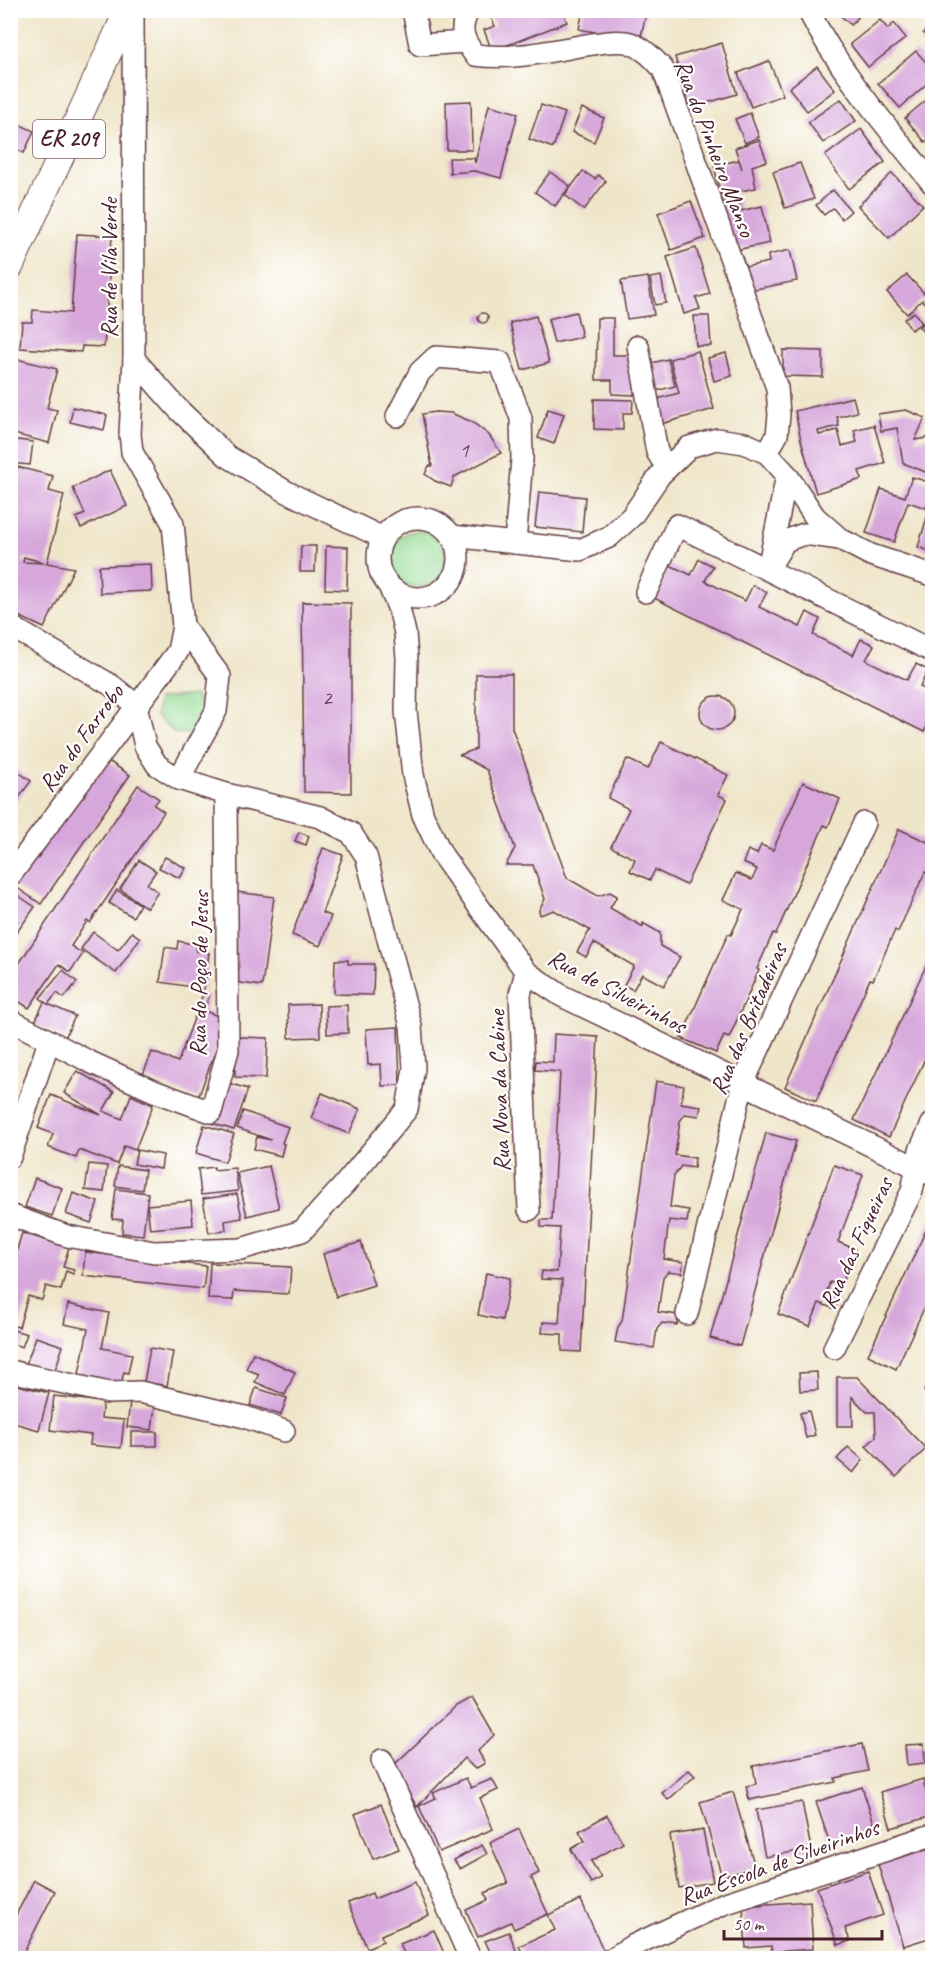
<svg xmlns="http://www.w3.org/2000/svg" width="943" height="1969" font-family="Caveat,sans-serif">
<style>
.green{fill:#94da93;stroke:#6f7c5f;stroke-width:1.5}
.building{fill:#d7a7db;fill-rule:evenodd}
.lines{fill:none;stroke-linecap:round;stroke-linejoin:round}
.minor-casing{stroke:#633d43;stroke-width:24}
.major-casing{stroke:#633d43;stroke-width:28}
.minor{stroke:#fff;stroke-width:21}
.major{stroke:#fff;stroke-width:26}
.labels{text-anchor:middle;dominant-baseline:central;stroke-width:4.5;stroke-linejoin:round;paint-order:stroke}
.number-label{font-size:21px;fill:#6d4157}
.shield{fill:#fff;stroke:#80626b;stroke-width:1.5}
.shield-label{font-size:22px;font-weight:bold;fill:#4a1f2b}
.street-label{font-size:24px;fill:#4a1f2b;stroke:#fff}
</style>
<rect width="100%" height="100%" fill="#fff"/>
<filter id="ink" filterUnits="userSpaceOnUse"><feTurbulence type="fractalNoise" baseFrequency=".0167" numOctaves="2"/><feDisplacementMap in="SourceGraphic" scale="12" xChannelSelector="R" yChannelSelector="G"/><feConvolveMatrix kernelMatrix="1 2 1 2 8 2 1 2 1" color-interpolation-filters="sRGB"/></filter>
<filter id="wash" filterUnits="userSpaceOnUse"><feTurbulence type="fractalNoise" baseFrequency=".008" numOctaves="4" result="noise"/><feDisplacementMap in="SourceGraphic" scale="24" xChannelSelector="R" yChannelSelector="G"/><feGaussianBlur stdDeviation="1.35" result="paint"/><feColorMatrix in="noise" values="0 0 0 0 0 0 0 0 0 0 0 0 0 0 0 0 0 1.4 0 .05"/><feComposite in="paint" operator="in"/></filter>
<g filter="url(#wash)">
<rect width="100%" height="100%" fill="#efe5c9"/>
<!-- green -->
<g class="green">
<circle cx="418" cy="559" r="28"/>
<polygon points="194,695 204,711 193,734 175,733 156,716 158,699"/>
</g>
<g id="blocks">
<!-- building -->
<g class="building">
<polygon points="497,10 562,10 567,22 492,51 484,30 495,26 489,13"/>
<polygon points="583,10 647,10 640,41 579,29"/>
<polygon points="733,10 747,10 747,11 734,15"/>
<polygon points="834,10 864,10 851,25"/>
<polygon points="880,20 888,29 894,23 906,38 868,67 850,44"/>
<polygon points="932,25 932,44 923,33"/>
<polygon points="722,43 737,94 690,108 675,57"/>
<polygon points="916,51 932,69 932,79 900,108 878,83"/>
<polygon points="769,61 783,95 751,107 738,73"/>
<polygon points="817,66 835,90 807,111 789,88"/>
<polygon points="932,95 932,136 925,142 905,118"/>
<polygon points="841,99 856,121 823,143 808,122"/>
<polygon points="471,101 472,150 447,150 446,102"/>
<polygon points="489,105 518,113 501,178 475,171 450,173 449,158 474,158 475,163"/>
<polygon points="541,105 565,113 553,148 529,139"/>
<polygon points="582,108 604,118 594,142 572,132"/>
<polygon points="750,113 759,137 745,143 735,119"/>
<polygon points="10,120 34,131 24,153 10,146"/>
<polygon points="861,129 885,162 849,189 825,156"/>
<polygon points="759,140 767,161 752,166 756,188 721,195 714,166 739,160 742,169 735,148"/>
<polygon points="800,163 814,199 785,208 773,172"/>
<polygon points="583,171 595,179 598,175 606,181 584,210 565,195"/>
<polygon points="550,172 570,186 555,206 535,192"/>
<polygon points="892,173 923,205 889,238 858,206"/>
<polygon points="833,190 851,211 842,219 833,208 824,215 816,205"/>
<polygon points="738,199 740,211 762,206 770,243 731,251 720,203"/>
<polygon points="691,201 705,238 671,250 658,213"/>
<polygon points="77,234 112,236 104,347 82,346 81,352 20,348 22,322 32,322 33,310 71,313"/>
<polygon points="696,248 710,294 696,298 700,309 684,314 667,257"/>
<polygon points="790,250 797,281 750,290 745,267 769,262 768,255"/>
<polygon points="907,275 924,293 932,285 932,312 922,300 907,314 887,292"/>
<polygon points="661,276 666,303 655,305 650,278"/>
<polygon points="648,277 654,315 627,319 621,281"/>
<polygon points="576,312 582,337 554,343 548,319"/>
<polygon points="914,312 922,323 911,330 904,319"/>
<circle cx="483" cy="318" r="5"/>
<polygon points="932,315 932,341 919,327"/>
<polygon points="536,316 549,363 522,370 510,323"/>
<polygon points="694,316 709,316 711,346 696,346"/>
<polygon points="597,318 613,318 613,355 634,355 634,395 612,394 612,380 596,380"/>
<polygon points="783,350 823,351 823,377 783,376"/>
<polygon points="698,351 714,409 661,424 654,400 679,393 670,359"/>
<polygon points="726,353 732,376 714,381 708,358"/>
<polygon points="13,358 57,369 47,408 57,410 49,443 10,433 10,366"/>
<polygon points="668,359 675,386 648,393 640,366"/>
<polygon points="853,397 857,412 837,417 839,426 818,431 819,435 838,430 842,446 857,442 854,430 874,425 885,463 859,471 862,479 816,493 801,440 795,411"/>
<polygon points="594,399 633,400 632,413 623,413 623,430 594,429"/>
<polygon points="73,407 107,415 104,430 70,422"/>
<polygon points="548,409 564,414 554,444 538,438"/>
<polygon points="906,410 925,418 915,440 932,437 932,463 928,473 903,463 897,428 881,431 878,414"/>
<polygon points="435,412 451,413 472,422 489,435 501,453 454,477 451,487 435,481 425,474 429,466 432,466 422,414"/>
<polygon points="10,439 33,442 30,465 10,463"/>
<path d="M10,465L53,476L49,491L64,495L47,563L74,568L44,628L10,612ZM24,557L45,563L23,562Z"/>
<polygon points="110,470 127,506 81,528 76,518 85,514 73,488"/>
<polygon points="912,477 932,483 926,508 908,502 894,542 866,533 881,489 905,497"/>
<polygon points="539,492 585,497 582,532 535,527"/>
<polygon points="928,514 932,515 932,552 918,547"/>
<polygon points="301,546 316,546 315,572 300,572"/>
<polygon points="326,546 348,547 347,590 325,589"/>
<polygon points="699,559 713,566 705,581 745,601 753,585 767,592 759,607 800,627 807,612 820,619 813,635 853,655 861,639 874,645 866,660 907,680 916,664 928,670 920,687 932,693 932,716 924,732 654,598 670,565 691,575"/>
<polygon points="151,564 152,591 100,593 99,566"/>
<polygon points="302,602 351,603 351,793 304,792"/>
<polygon points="476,674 512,674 512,728 567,878 598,896 610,892 617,896 610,908 643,927 643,923 660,933 660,946 680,957 664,986 642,974 633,990 624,985 634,966 594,943 586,957 577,952 590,930 554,910 540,915 539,910 545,899 533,865 506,865 515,848 487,770 460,755 476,749"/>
<circle cx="717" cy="713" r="17"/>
<polygon points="661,742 728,775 718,795 727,799 686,885 655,870 650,880 630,871 635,859 611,847 629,809 608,798 627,759 648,769"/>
<polygon points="102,757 130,775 41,904 13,885"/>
<polygon points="10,766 31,781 10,810"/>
<polygon points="803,782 840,799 828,827 824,825 776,934 773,933 757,969 759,970 729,1038 724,1036 716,1053 681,1038 728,934 731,935 743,909 723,900 736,873 752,880 757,869 743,863 748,850 757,854 761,845 773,850"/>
<polygon points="138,785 159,799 154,805 164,812 90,923 87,921 71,946 83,954 70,972 59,964 29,1008 10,996 10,977"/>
<polygon points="899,829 932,844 932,876 925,872 898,932 895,930 873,980 870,979 816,1101 785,1087"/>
<polygon points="299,832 309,836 306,845 295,841"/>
<polygon points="323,848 343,855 322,913 331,916 320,946 292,935"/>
<polygon points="165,857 186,868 180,878 159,868"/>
<polygon points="139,860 156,871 147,884 158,892 147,908 120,889"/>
<polygon points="10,890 35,907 10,942"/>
<polygon points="117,890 140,904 133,917 109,903"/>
<polygon points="237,892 274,897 262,986 226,981"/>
<polygon points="93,932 118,950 132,932 140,938 116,973 81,949"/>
<polygon points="178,941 197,945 196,951 209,953 204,989 160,982 165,947 177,949"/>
<polygon points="932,953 932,1061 931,1064 924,1061 889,1137 854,1120"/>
<polygon points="335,960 348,960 348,964 374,964 373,995 334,994"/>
<polygon points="63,970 77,982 64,998 57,993 48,1004 75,1016 65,1038 34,1024 44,1002 47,1004 40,998"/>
<polygon points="203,994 209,996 204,1011 227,1019 198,1098 142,1077 152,1052 178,1062"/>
<polygon points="319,1004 320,1037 289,1038 288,1005"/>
<polygon points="347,1005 348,1033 327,1034 326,1006"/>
<polygon points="398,1027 400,1085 382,1086 381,1064 368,1065 366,1029"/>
<polygon points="554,1034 598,1037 581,1352 562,1351 562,1334 542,1333 543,1322 559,1323 562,1280 541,1279 542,1271 557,1272 560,1228 541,1227 541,1220 552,1220 560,1072 535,1070 536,1061 553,1062"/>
<polygon points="237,1037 268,1038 266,1078 235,1077"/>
<polygon points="77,1071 114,1092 103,1111 122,1119 131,1095 153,1105 135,1150 124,1146 117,1164 79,1150 76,1158 48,1147 53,1134 38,1128 51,1095 101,1115 64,1093"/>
<polygon points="656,1081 684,1086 681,1103 701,1106 699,1116 685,1114 680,1121 675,1155 695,1158 694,1168 681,1166 674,1176 670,1207 689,1210 687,1222 669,1220 664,1259 683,1262 682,1273 668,1271 663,1277 658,1312 678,1315 677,1325 662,1323 657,1329 654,1348 615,1342 618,1327 622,1321"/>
<polygon points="225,1082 248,1089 234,1130 211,1123"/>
<polygon points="322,1093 360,1109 349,1134 311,1118"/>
<polygon points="243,1111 288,1127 282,1143 284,1144 281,1156 254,1149 257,1137 271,1140 237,1128"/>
<polygon points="204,1125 234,1134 225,1162 196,1153"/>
<polygon points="766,1133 796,1141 740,1346 710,1338"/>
<polygon points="137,1150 163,1155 161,1169 134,1164"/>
<polygon points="89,1164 107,1166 104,1192 85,1190"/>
<polygon points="834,1165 863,1175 838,1242 855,1249 841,1286 830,1282 826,1294 839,1298 835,1309 819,1303 810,1326 778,1314"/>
<polygon points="118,1166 145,1170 142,1190 115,1186"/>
<polygon points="269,1166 279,1208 247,1216 237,1173"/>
<polygon points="214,1167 214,1170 235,1168 238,1191 201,1195 198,1169"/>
<polygon points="35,1178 62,1188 52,1216 25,1207"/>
<polygon points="116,1189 148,1193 143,1235 122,1233 123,1220 112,1219"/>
<polygon points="73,1193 98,1202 91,1223 66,1214"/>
<polygon points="237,1194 242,1218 225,1221 226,1230 209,1233 203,1199"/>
<polygon points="191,1201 193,1225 150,1229 147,1205"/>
<polygon points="932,1217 932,1291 896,1369 868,1355"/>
<polygon points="22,1233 69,1247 63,1267 74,1270 73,1274 66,1271 61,1290 46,1286 42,1300 28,1296 19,1327 10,1325 10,1272"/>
<polygon points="361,1242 374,1285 336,1297 323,1254"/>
<polygon points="85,1252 206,1266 203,1289 83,1276"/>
<polygon points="210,1263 291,1267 289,1294 234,1291 233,1300 208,1299"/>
<polygon points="486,1273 510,1278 502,1320 478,1315"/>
<polygon points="68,1304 109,1313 102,1348 132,1354 128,1373 124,1372 120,1388 78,1379 88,1329 64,1324"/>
<polygon points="10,1329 27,1334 22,1347 10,1343"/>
<polygon points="36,1337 63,1346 54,1373 26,1364"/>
<polygon points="150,1348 173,1352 167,1386 144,1382"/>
<polygon points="253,1353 295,1372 285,1395 255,1382 259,1374 246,1369"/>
<polygon points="817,1372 818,1390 800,1391 799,1373"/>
<polygon points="932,1374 932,1395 924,1391"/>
<polygon points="837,1377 857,1377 926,1449 896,1477 866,1446 876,1437 875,1412 867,1412 852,1397 853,1426 837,1426"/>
<polygon points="10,1383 49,1393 39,1430 10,1422"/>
<polygon points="256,1388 287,1398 281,1415 250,1405"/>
<polygon points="54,1396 103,1402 101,1418 124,1420 121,1448 90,1445 91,1435 50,1430"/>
<polygon points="130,1402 155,1405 152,1430 127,1427"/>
<polygon points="809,1411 815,1435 806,1438 800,1413"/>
<rect x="131" y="1432" width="26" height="14"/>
<polygon points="848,1447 863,1460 853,1473 837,1459"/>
<polygon points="472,1697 494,1735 478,1751 485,1763 475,1769 464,1758 417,1807 393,1766 456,1706"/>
<polygon points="862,1744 868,1771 835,1778 836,1782 749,1800 746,1786 756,1784 753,1766"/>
<polygon points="924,1744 925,1763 907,1765 905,1745"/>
<polygon points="932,1751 932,1772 927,1752"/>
<polygon points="689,1770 695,1776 668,1800 662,1793"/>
<polygon points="466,1778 471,1788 492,1779 498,1790 480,1798 493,1829 439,1852 419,1806 436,1798 433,1793"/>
<polygon points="923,1779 932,1816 891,1828 880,1792"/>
<polygon points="862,1787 876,1829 830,1844 816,1802"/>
<polygon points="733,1792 755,1867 722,1877 700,1802"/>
<polygon points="802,1802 811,1849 765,1857 756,1810"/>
<polygon points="381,1804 399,1849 373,1859 355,1814"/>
<polygon points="607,1815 623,1843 591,1861 601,1878 591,1883 571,1849 585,1841 579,1831"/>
<polygon points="519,1829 539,1873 531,1877 548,1914 514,1929 511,1922 478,1937 466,1910 488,1900 485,1893 508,1883 490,1843"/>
<polygon points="703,1830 713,1882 679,1888 670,1835"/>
<polygon points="482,1845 487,1854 460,1869 454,1860"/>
<polygon points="932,1848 932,1937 903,1946 878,1864"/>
<polygon points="868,1871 883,1915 845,1928 850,1941 838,1945 817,1888"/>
<polygon points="34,1880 55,1891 23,1954 14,1949 10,1956 10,1927"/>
<polygon points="415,1882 429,1915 381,1935 383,1941 367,1948 348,1903 372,1893 374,1899"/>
<polygon points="581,1900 604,1952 590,1958 525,1958 519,1946 555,1930 548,1915"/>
<polygon points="810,1901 813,1949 772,1952 771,1946 746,1948 743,1906"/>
<polygon points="434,1930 446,1958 406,1958 400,1944"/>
<polygon points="509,1932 519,1958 493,1958 485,1941"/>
</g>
</g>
</g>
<g filter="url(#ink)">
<use href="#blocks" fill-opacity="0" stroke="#633d43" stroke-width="1.5"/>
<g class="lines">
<defs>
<g id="minor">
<polyline points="413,10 420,45 465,42"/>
<path d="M469,10C458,29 463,40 475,55C510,60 546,52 580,46C593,44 618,39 630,43C644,48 653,58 663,69L777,388L779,415L777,435L767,453"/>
<path d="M808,10C840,73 888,128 932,183"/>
<polyline points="638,346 657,452 667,468"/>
<polyline points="134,359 178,409 227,456 287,492 383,538"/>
<polyline points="397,416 420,372 436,357 500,362 521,418 522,459 515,543"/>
<circle cx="418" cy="558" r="40"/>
<polyline points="452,536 580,550 609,537 632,516 660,475 689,447 717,439 744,443 767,453 787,475 815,517 840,539 871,555 932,575"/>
<polyline points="773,561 785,541 804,534 840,539"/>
<polyline points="768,569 787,475"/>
<polyline points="389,586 400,612 405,633 407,658 406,711 413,775 423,815 442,855 499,935 526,972 562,996 932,1175"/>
<polyline points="646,592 677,525 932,651"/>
<polyline points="10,626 111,685 136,705 145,746 157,765 179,779 226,794 320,817 351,833 366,856 411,1026 414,1068 407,1109 344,1185 302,1231 241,1249 154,1252 67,1236 10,1215"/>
<polyline points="179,779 216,711 220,676 183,626"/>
<polyline points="10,876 178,651 183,626 173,524 132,452 130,434 134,359 133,10"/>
<polyline points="526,972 520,994 529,1210"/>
<polyline points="10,1020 90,1062 154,1091 211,1112 228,1050 226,794"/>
<polyline points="10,1157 49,1041"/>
<polyline points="687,1314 743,1083 864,823"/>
<polyline points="834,1348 912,1191 920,1150 932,1124"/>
<polyline points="10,1371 109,1393 140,1392 245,1417 284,1431"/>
<polyline points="382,1760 470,1958"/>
<polyline points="613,1958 630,1947 723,1904 932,1835"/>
</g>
<polyline id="major" points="10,267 128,10"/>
</defs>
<!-- minor casing -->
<use href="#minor" class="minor-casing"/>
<!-- major casing -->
<use href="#major" class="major-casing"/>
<!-- minor -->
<use href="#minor" class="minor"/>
<!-- major -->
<use href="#major" class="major"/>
</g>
</g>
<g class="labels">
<!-- number labels -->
<g class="number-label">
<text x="464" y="450">1</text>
<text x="327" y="698">2</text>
</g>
<!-- shield labels -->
<rect class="shield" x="33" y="120" width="72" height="38" rx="4.5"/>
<g class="shield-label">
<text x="69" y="139">ER 209</text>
</g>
<!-- street labels -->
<g class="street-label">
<text transform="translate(715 148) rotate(69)">Rua do Pinheiro Manso</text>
<text transform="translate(109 268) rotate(-90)">Rua de Vila Verde</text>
<text transform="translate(81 738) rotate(-54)">Rua do Farrobo</text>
<text transform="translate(199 974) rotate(-89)">Rua do Poço de Jesus</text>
<text transform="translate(617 991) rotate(28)">Rua de Silveirinhos</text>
<text transform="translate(748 1019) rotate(-67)">Rua das Britadeiras</text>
<text transform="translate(499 1091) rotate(-92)">Rua Nova da Cabine</text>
<text transform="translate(856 1243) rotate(-65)">Rua das Figueiras</text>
<text transform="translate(779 1862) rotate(-20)">Rua Escola de Silveirinhos</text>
</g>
</g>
<!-- margin -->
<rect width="943" height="1969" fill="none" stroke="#fff" stroke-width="36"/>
<!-- scale -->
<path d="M724 1930v9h158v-9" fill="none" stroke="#4a1f2b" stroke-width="3"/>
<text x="733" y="1930" font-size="18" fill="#4a1f2b" stroke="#ffffff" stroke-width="4.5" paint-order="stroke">50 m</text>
</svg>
